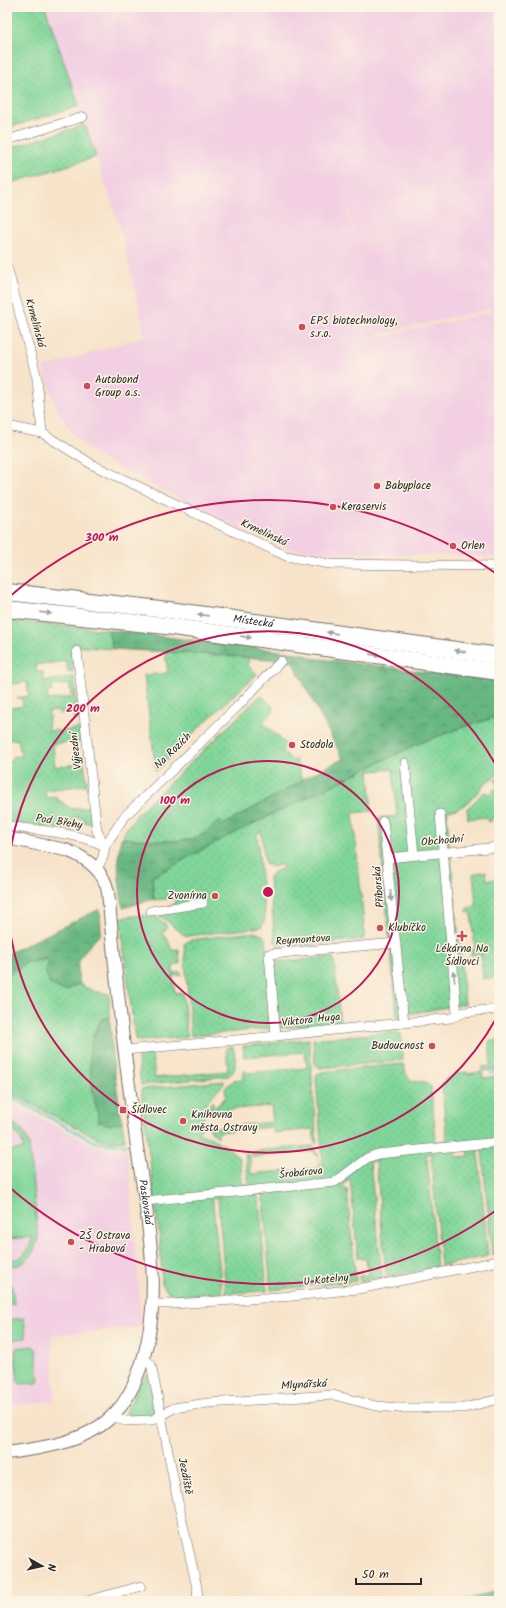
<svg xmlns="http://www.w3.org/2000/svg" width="506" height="1608" font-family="Kalam,sans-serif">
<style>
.built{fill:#f2cfe2;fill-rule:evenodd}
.grass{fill:url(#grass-dots);stroke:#568062;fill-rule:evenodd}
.forest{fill:url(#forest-crowns);stroke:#4a7156}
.pitch{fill:#80d69a;stroke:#568062}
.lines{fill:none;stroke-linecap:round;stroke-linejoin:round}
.stream{stroke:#5dcad2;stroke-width:2.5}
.street-casing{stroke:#726b62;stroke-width:10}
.secondary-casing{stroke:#726b62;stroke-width:14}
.highway-casing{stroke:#726b62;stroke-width:18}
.street{stroke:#fff;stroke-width:9}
.secondary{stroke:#fff;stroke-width:12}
.highway{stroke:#fff;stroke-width:16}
.oneway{fill:#a0a0a0}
.ring{fill:none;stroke:#c2185b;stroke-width:2}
.poi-dot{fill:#d1495b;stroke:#fcf5e5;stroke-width:1.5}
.labels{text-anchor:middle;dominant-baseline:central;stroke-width:3;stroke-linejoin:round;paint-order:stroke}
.poi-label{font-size:11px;fill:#2b2b2b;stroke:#fcf5e5;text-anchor:start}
.street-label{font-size:11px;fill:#2b2b2b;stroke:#fcf5e5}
.centre{fill:#c2185b;stroke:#fcf5e5;stroke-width:2}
.ring-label{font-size:12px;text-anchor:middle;font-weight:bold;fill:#c2185b;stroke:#fcf5e5;stroke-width:3;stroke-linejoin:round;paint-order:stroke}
</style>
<defs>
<pattern id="grass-dots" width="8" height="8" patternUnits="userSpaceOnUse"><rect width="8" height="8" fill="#80d69a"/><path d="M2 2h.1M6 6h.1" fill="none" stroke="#6fb885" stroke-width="1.8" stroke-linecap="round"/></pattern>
<pattern id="forest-crowns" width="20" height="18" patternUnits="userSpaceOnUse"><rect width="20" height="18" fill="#68b782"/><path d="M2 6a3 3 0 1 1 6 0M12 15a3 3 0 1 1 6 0" fill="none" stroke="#56956b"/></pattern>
</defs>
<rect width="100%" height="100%" fill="#fcf5e5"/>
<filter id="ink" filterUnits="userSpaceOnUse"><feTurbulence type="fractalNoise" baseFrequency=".025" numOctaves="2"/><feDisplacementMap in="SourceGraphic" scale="8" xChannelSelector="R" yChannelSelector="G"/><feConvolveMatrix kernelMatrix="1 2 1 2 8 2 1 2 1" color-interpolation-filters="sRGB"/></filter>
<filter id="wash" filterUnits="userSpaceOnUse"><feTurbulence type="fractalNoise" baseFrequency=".012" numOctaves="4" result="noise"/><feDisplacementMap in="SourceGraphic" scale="16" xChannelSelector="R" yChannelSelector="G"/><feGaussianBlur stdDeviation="0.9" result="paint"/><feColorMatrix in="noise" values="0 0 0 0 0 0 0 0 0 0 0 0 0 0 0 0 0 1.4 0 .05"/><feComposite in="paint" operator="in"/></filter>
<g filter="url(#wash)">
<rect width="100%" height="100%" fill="#f7e3c9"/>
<!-- built -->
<g class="built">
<path d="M45,7H494L499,37L497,39L499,59V322L497,311H495L499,327V557L318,552L291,549L237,527L96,456L75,436L58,412L43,368L145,336L121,230ZM340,176L351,218L362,269ZM491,309L492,312L379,337L378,334Z"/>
<polygon points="7,1102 89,1143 108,1149 127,1149 142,1327 52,1335 55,1401 7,1406"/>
</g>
<!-- grass -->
<g class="grass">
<polygon points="7,7 45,7 79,106 7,128"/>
<polygon points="85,125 96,157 7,184 7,149"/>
<polygon points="7,621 108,630 113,649 71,646 73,672 68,672 66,661 36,665 37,672 43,672 44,681 74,677 76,695 71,695 69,684 52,686 52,691 47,692 48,700 76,697 79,719 74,720 73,713 65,714 65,712 59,714 59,711 48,712 50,718 49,718 48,731 57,730 58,732 80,728 81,741 53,744 55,767 84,763 87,785 45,790 46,798 55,797 71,809 90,807 92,824 84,822 84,818 74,817 72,831 7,822 7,762 12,761 12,757 21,756 18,739 7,740 7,716 10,715 9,708 23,706 22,698 17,698 29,696 27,682 7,685"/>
<polygon points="165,652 249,657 248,665 257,674 206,721 156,772 144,675 168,673"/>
<path d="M261,695L272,706L274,711L263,722L287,745L282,751L293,761L296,759L302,781L221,826L219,820C214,826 208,833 200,836C181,845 143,839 122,838L127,828L138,813Z"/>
<path d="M499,716V774C478,783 475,807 448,811L447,817L465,1004L397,1016L378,818L397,816L393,769L369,771L372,811L353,813L365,936H363L364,939L279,947L275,941L269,877L272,873L282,869L283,864L272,867L265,863L261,831L257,833L265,920L262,926L256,928L187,936L183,934L157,913L175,904V898L154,900L152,877L224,838L417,744L463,727Z"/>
<polygon points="499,778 499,818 491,818 491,822 488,822 487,817 468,819 467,809 484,792 490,794 498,786 495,780"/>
<polygon points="486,871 487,880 499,879 499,977 483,979 481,954 471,955 471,950 475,950 471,912 467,912 467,908 476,906 473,874"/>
<path d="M141,915C151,916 163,917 167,928L162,933L169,942L171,950L179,949L180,964L173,966V973L181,972V975L173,976L175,993H183L187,1037L139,1041L135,1039L120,918Z"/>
<polygon points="254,932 263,935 266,940 274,1028 191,1036 184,944 190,940"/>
<polygon points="333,957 334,959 340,1022 279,1028 274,964 276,962"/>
<path d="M47,959L64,991L80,984L93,991L109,994L110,1018L102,1019C80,1048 93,1089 99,1121L109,1125L122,1122L125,1140L112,1142L97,1138L7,1092V976L26,963Z"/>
<polygon points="395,1032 401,1034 403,1060 320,1068 315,1065 313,1039"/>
<polygon points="309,1039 317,1143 315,1143 313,1129 274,1133 273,1127 218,1132 218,1137 211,1131 209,1125 211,1124 212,1128 273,1122 271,1106 208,1111 211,1102 213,1102 214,1108 217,1107 217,1105 220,1104 220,1102 223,1101 223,1099 226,1098 225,1088 233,1081 244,1079 243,1071 245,1070 246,1073 307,1068 305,1052 244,1057 243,1046"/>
<polygon points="499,1040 499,1069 482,1071 482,1067 491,1066 489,1041"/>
<path d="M226,1047H233C235,1057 239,1070 228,1076L141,1085L138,1059L140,1055L152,1054L155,1078L228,1071Z"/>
<path d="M400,1064L404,1065L406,1074L411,1081L426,1082L431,1087L436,1142L447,1141L442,1088L444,1080L458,1073L467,1072L468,1074L482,1072L483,1078L499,1076V1254L493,1255L492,1252L482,1151L484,1149H477L478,1152L488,1256L441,1266L431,1158L433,1154H425L427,1158L437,1267L386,1277L376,1160L370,1162L382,1277L360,1281L359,1276L368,1275L366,1259L358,1258L350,1178L343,1186L347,1190L356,1281L271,1290L263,1198L265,1194L256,1195L259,1199L267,1291L226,1293L218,1201L219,1198L211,1199L213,1203L222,1293L178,1295L168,1292L162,1284L160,1241L141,1089L224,1081V1084C209,1099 202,1102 204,1124L202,1125V1128L199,1129L200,1135C212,1135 232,1150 240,1159L243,1185L249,1184L245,1153H248L250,1155L251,1174L319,1168L318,1155H315V1151L253,1157L252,1153L254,1151L313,1146L315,1147L316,1154H318L321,1178L324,1177L316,1079L317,1075L322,1072ZM469,1150V1156L456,1157L454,1151Z"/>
<path d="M147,1374L153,1398L154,1416L130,1417L125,1413C131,1404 140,1379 147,1374Z"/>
</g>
<!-- forest -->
<g class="forest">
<path d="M108,630L305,654L311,658L499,681V716L463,727L417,744L224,838L152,877L154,899L123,908C119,884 116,862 121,838C142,839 182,845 200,836C208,832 214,826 220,820L221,826L302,781V779L343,759L292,661L219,655L113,649Z"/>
<path d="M100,909L101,933C85,952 73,956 80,984L64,991L50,984L45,971L49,963L47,959L26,963L7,976V954Z"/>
<path d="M110,1018L112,1056L122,1122L109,1125L99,1121C93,1088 80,1048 103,1019Z"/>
<polygon points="499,1590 499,1601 461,1601 466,1600"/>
</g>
<!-- pitch -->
<g class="pitch">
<path d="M7,1122C20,1124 25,1133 29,1145L38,1237C35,1253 26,1268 7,1266V1260C21,1262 30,1250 32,1237L7,1239V1151L24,1149C22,1138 17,1132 7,1128Z"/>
<polygon points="12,1285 14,1304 7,1305 7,1286"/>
<polygon points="24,1318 26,1338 7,1340 7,1320"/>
<polygon points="33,1346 36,1349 39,1381 37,1383 20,1384 18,1382 15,1351 17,1348"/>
</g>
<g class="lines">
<!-- stream -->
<g class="stream">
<polyline points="491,1073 499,1072"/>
<polyline points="7,1095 95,1142 116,1145 132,1144"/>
</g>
</g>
</g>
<g filter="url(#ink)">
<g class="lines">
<defs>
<g id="street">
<polyline points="7,140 83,117"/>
<polyline points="7,267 37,378 42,433 7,426"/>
<polyline points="42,433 93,465 286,556 330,564 499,566"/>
<polyline points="77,651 97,831 105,846"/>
<polyline points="405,763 414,855"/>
<polyline points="440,814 457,1015"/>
<polyline points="383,821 404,1023"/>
<path d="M7,826C40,831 74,832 105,846"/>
<polyline points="388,858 499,847"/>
<polyline points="97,869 103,857 105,846 124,817 238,706 281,661"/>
<polyline points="151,911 203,903"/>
<polyline points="276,1036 269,954 396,943"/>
<polyline points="125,1050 236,1040 451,1018 465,1012 499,1009"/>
<polyline points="145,1201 335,1182 367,1158 378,1154 499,1142"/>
<polyline points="153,1304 173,1304 293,1296 358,1289 499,1261"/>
<polyline points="144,1359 151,1364 178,1502 197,1588 198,1601"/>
<polyline points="113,1416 125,1421 152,1420 174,1408 208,1403 333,1395 376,1406 399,1408 464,1408 499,1399"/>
<polyline points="87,1601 141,1586"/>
</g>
<g id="secondary">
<path id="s1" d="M7,838L66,850C87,858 104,870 108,892C114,959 121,1027 130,1093C133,1120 137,1147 141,1174C151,1241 163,1309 138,1374C133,1388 126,1402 115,1413C89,1442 43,1448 7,1453"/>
</g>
<g id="highway">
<path id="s2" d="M7,592L169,610L499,656"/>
<polyline points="7,609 166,626 499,672"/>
</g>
</defs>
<!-- street casing -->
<use href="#street" class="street-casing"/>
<!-- secondary casing -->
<use href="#secondary" class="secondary-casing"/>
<!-- highway casing -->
<use href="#highway" class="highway-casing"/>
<!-- street -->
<use href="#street" class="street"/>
<!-- secondary -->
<use href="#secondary" class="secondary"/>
<!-- highway -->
<use href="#highway" class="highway"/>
</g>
<!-- one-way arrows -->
<defs><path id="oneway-solid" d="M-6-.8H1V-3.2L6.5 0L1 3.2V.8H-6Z"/></defs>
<g class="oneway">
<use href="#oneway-solid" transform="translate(46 613) rotate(6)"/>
<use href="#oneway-solid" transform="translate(203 615) rotate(-172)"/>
<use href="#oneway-solid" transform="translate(332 633) rotate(-172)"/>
<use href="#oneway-solid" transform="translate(246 637) rotate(8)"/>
<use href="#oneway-solid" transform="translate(460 651) rotate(-172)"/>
<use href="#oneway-solid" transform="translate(375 655) rotate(8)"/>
<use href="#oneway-solid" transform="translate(391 896) rotate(85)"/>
<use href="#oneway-solid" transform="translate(454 976) rotate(-96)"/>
</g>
</g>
<!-- distance rings -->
<g class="ring">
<circle cx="268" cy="892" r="131"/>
<path d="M498 1015A261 261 0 0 1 7 894M7 890A261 261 0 0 1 498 769"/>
<path d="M498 1209A392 392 0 0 1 8 1186M8 598A392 392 0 0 1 498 575"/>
</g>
<!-- markers -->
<g class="poi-dot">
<circle cx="302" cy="327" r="4"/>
<circle cx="87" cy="386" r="4"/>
<circle cx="377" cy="486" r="4"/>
<circle cx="333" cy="507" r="4"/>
<circle cx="453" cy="546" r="4"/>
<circle cx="292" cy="745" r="4"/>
<circle cx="215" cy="896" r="4"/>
<circle cx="380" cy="928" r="4"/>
<path d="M460 930h4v4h4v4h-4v4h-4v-4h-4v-4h4z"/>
<circle cx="432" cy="1046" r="4"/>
<rect x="119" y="1106" width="8" height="8" rx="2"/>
<circle cx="183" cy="1121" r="4"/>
<circle cx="71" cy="1242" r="4"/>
</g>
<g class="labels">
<!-- poi labels -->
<g class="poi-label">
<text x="310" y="321">EPS biotechnology,<tspan x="310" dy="13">s.r.o.</tspan></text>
<text x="95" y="380">Autobond<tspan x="95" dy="13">Group a.s.</tspan></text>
<text x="385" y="486">Babyplace</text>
<text x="341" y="507">Keraservis</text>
<text x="461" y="546">Orlen</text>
<text x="300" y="745">Stodola</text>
<text x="207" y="896" text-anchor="end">Zvonírna</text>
<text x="388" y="928">Klubíčko</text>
<text x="462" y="949" text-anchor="middle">Lékárna Na<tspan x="462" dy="13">Šídlovci</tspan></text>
<text x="424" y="1046" text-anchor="end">Budoucnost</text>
<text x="131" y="1110">Šídlovec</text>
<text x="191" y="1115">Knihovna<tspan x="191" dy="13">města Ostravy</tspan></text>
<text x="79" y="1236">ZŠ Ostrava<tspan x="79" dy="13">- Hrabová</tspan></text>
</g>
<!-- street labels -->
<g class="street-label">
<text transform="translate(35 323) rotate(75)">Krmelínská</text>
<text transform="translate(264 533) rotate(25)">Krmelínská</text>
<text stroke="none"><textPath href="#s2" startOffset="248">Místecká</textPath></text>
<text transform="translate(76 751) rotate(-96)">Výjezdní</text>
<text transform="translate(173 751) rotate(-44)">Na Rozích</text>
<text transform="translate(59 822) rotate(9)">Pod Břehy</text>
<text transform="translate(442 841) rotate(-5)">Obchodní</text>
<text transform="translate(379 887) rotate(-95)">Příborská</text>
<text transform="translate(303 940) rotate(-4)">Reymontova</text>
<text transform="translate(311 1020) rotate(-6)">Viktora Huga</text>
<text transform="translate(301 1173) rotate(-6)">Šrobárova</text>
<text stroke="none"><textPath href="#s1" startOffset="435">Paskovská</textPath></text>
<text transform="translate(326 1280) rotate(-6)">U Kotelny</text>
<text transform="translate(304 1385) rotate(-3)">Mlynářská</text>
<text transform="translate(185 1476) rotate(79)">Jezdiště</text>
</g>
</g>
<circle cx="268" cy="892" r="6" class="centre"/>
<g class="ring-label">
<text x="102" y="541">300 m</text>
<text x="83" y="712">200 m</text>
<text x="175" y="804">100 m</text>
</g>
<!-- margin -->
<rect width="506" height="1608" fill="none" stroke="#fcf5e5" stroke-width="24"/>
<!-- north arrow -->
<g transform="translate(42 1566) rotate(98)" stroke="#fcf5e5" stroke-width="3" paint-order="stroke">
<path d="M0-3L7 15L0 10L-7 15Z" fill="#2b2b2b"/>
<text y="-6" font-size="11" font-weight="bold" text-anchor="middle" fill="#2b2b2b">N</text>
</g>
<!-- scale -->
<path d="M356 1578v6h65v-6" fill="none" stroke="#2b2b2b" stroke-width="2"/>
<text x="362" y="1578" font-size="12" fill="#2b2b2b" stroke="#fcf5e5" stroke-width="3" paint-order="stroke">50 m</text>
</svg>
